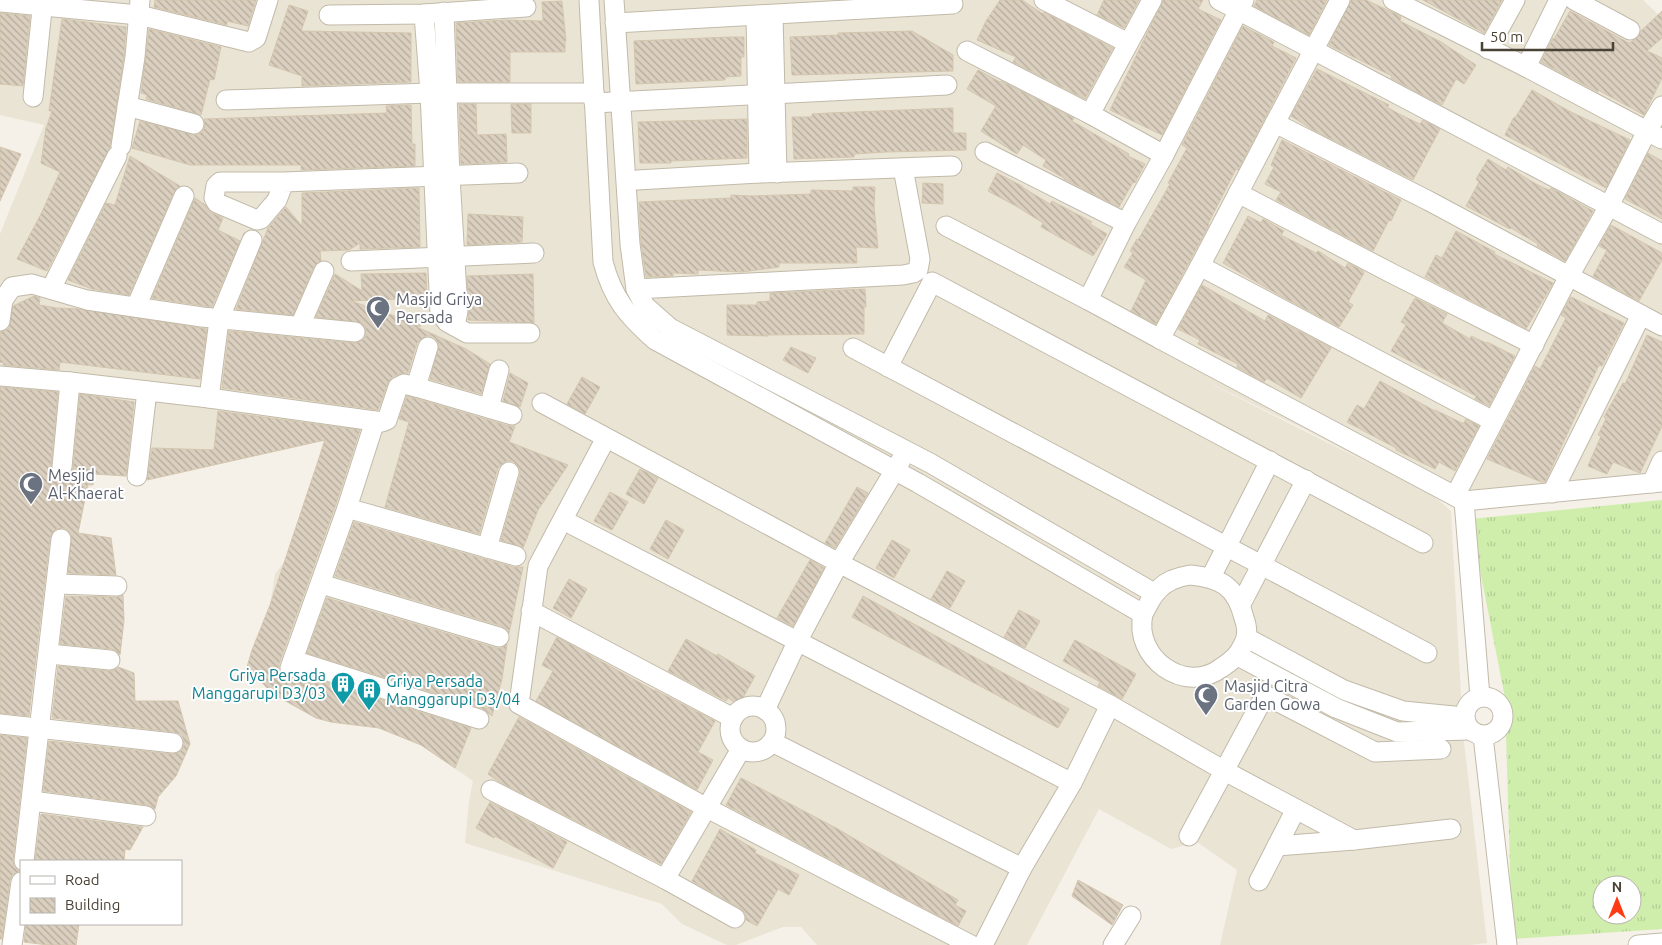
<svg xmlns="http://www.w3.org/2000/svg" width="1662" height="945" font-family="Ubuntu,sans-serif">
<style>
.residential{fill:#eae4d5;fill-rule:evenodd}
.grass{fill:url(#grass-tufts);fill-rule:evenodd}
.building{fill:url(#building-back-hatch);stroke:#d4c6ae}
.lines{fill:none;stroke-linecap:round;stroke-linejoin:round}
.street-casing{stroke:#c2baa9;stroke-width:21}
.street{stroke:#fff;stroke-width:19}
.labels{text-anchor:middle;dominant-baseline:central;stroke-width:4;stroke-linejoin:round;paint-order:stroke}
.worship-label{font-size:16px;fill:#5b616d;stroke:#fff;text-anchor:start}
.culture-label{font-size:16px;fill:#0d838f;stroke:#fff;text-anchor:end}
</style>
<defs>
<pattern id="grass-tufts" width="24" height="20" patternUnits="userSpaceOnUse" patternTransform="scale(1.25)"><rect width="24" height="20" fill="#cfeeac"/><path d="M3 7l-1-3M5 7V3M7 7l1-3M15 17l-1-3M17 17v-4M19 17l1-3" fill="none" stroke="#b3cd95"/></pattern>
<pattern id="building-back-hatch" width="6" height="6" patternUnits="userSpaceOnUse" patternTransform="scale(1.25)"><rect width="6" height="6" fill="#dbd0bf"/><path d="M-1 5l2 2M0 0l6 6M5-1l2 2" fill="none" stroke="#b4aa9c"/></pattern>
</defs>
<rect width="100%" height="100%" fill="#f5f1e8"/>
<!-- residential -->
<path class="residential" d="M0,0H1643L1662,18V474L1434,496L1451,511L1463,733L1487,943L1470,945H1220L1237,870L1197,842L1171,849L1099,809L1027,945H817L801,927H783L736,945H727L682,924L662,904L465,843L469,802L473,781L421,745L247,667L252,651L270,605L275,574L284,562L319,459L323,440L145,480L131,477L94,474L93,485L87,489L79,530L71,538L0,534V234L44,125L0,115ZM1214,385L1308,431L1380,469L1215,386Z"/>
<!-- grass -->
<path class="grass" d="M1662,500V929L1512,939L1505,698L1470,519ZM1602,885H1632V915H1602Z"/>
<!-- building -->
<g class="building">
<polygon points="155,0 256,0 248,26 227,21 227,25 154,7"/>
<polygon points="1000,0 1022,0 1043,14 1044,12 1113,48 1085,99 1013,62 1016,57 977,40 986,21"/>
<polygon points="1104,0 1139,0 1124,28 1097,15"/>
<polygon points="1163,0 1203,0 1198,9 1221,20 1162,135 1110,110"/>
<polygon points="1257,0 1327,0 1309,35 1254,6"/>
<polygon points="1351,0 1366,0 1398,15 1401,17 1400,21 1441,42 1476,65 1464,84 1456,79 1442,105 1428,98 1391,78 1392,76 1329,45"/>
<polygon points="1423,0 1502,0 1484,33"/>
<polygon points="562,1 566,41 565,41 565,52 510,52 510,82 458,82 456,23 507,20 543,21 542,2"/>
<polygon points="289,5 308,11 301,31 411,33 411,82 302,86 302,76 269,65"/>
<polygon points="1570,11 1629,43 1636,39 1641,31 1662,11 1662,38 1647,51 1662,58 1662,78 1644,115 1598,90 1598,92 1541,62 1553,38 1554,39"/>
<polygon points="0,13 30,16 23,86 0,84"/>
<polygon points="62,19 126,27 124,56 110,147 47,271 17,259 41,214 60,172 41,163 46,128 52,111 49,111"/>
<polygon points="1243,26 1274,42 1272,46 1296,58 1238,170 1236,169 1208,224 1209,225 1156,324 1131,311 1146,280 1124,267 1133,253 1130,251 1137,239 1138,240 1170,184 1168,183 1187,148 1182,145"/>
<polygon points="149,29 221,47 214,80 210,79 201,115 146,99 147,95 141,93"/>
<polygon points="912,31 953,55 953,71 792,75 790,37 838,35 838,33"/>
<polygon points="729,37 744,37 744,57 741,57 741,76 725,77 725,80 636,84 634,41"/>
<polygon points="1317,69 1389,105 1387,107 1399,114 1420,124 1423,120 1440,129 1413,180 1313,130 1291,116"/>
<polygon points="978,70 1000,82 1001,81 1074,118 1072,121 1129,154 1128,156 1145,164 1135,183 1133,182 1119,207 1064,179 1064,178 1043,166 1046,160 1023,145 1017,154 981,131 996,106 967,89"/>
<polygon points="1532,90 1569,111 1630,140 1606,188 1505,135 1514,117 1515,118"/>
<polygon points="459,104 476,104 477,135 506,134 507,162 461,164"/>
<polygon points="511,104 531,104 531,133 512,133"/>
<polygon points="411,105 412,144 415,144 415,166 301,170 301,165 190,165 132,148 140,121 196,135 202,132 205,127 204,119 387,113 386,106"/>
<polygon points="953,108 953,133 966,133 966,150 886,152 854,154 854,157 794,159 792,117 812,117 812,114 829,113"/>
<polygon points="747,119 747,158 671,161 671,163 640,163 638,122"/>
<polygon points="1282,140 1401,200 1391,221 1389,220 1373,251 1276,200 1281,192 1265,184 1274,167 1271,165"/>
<polygon points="0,147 21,154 0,201"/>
<polygon points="1648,153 1662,161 1662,219 1625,199"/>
<polygon points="130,156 180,186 174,192 129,295 92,289 68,280 106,203 115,205"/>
<polygon points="1488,159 1506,170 1508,167 1536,184 1549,190 1551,188 1593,211 1565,261 1537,246 1538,244 1511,228 1510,229 1466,206 1479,182 1476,179"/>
<polygon points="997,173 1022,186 1022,187 1050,204 1052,201 1092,222 1090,224 1107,234 1093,256 1041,227 1043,223 1016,206 988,191"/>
<polygon points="923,183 943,184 943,204 922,203"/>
<polygon points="853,187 875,187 874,206 878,248 856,247 857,263 779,263 779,267 742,272 698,270 698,274 673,273 673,276 646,277 641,243 639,202 731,198 731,195 751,196 811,194 811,190 853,191"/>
<polygon points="419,188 420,247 360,249 360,243 349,250 320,251 321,261 314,266 293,315 236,309 268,228 286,207 302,226 302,193"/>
<polygon points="195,198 204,204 212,213 223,218 218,230 240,241 212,307 152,298"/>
<polygon points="468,214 523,217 522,242 467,245"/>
<polygon points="1248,216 1261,223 1263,219 1267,221 1284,231 1281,235 1316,253 1318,251 1345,268 1348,263 1363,271 1364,273 1348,302 1353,305 1339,327 1279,295 1223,263"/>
<polygon points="1611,225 1662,253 1662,260 1639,301 1593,276 1607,250 1599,246"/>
<polygon points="1456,231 1495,252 1494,254 1553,283 1526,329 1425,277 1436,255 1442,258"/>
<polygon points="426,273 427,298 351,301 421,325 420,327 417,327 466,349 490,364 481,394 430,379 439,345 436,339 432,336 426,336 421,339 417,343 408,373 399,374 392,377 388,383 378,410 222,388 229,331 354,343 359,342 364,339 366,334 365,327 361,323 316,317 335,274 362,291 361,274"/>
<polygon points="533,274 534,323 468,320 469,310 467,276"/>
<polygon points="1202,285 1265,321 1268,315 1331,348 1301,398 1267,378 1264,382 1237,367 1238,364 1198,344 1200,340 1178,329"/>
<polygon points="865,289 866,307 864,307 864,334 765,335 768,336 727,335 727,305 757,305 757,302 770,301 770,293"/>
<polygon points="34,296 40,298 39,305 57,308 79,309 207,329 200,379 60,362 59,370 3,365 4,363 0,362 0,332 5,331 9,328 13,306"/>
<polygon points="1571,297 1624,323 1602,366 1599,365 1545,482 1541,482 1487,459 1535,366 1540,369 1566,318 1561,315"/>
<polygon points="1415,298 1447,314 1442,323 1470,339 1471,336 1486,343 1487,342 1515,356 1489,406 1475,399 1476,396 1391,351 1406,325 1401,322"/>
<polygon points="1647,335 1662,342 1662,426 1640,473 1613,462 1607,474 1588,466 1601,436 1598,435 1606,419 1604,417 1623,383 1625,384"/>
<polygon points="791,347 816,358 808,373 783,360"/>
<polygon points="510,373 528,383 520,407 503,401"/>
<polygon points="582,377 600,387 585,414 567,404"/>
<polygon points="1380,381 1435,411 1435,410 1462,423 1464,423 1466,419 1479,426 1455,471 1439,462 1435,469 1396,450 1396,448 1347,422 1357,405 1364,409"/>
<polygon points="0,387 58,392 51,466 52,471 55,476 60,478 67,477 71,474 73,469 80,394 134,402 126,476 94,474 93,485 88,484 78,533 111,538 116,575 68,573 71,535 68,530 63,528 56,529 52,533 50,538 29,716 0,713"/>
<polygon points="407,396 509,426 515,426 509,442 568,465 538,510 523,548 501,540 520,475 520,469 517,465 513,461 506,461 502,464 498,468 479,534 385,507 409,422 399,419"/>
<polygon points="218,411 360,430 336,504 279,664 279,670 282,676 287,679 292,679 299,674 471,728 455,768 421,745 379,728 331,722 316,718 273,694 247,667 252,650 270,605 325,440 147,480 152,448 214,450"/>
<polygon points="640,469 658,478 644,504 626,494"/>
<polygon points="857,487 868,493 835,548 825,543"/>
<polygon points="610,492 628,502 612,530 594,521"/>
<polygon points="666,520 684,530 668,559 650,549"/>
<polygon points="354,522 513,567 523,567 509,633 502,626 335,576"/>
<polygon points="892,540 910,550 894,578 876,568"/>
<polygon points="810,560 824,568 793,626 777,618"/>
<polygon points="947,571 965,581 950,608 931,599"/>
<polygon points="569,579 587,589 571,618 553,608"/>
<polygon points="123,595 124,620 120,655 116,651 111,649 60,644 66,596 117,597"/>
<polygon points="863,596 1069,709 1058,728 852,617"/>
<polygon points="327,598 496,648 502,648 507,644 502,679 492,716 482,708 307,653"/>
<polygon points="1019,610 1040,621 1025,648 1004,637"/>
<polygon points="557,637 655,691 655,690 715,721 698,752 713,760 697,790 536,701 553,671 542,665"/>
<polygon points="686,639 717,656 718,654 755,676 739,705 728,698 726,701 668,671"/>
<polygon points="1075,640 1136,674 1122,699 1098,686 1100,682 1063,661"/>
<polygon points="58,666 109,671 114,670 118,667 134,673 135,701 178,701 190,744 176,776 158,797 155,809 147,805 43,791 49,741 172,754 177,753 182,750 184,744 183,738 180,734 174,732 52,718"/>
<polygon points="519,717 691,812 661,864 501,783 488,774"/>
<polygon points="0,735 27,738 13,860 14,866 20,871 12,875 10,880 2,939 0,939"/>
<polygon points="741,778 836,828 958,900 955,905 966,911 958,926 726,805"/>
<polygon points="490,802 567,842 553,868 495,836 494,838 476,828"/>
<polygon points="41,814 143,827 130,850 125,849 124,861 35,861"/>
<polygon points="720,829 756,850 755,853 799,875 789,895 778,889 757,926 746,920 745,913 740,908 692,881"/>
<polygon points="1078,880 1123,905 1112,925 1072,896"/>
<polygon points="26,924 79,924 76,945 48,945 24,942"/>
</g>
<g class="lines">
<defs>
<g id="street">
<path d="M589,0L603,262C613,299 627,315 655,340L918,483L1143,614"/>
<polyline points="614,0 630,244 636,289 645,306 670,328 930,463 1154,593"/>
<polyline points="1044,0 1128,43"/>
<polyline points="1152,0 1090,114 1164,155 1244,0"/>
<polyline points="1219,0 1662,234"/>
<polyline points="1393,0 1526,67 1662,139"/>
<polyline points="1574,0 1630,30"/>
<polyline points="0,2 139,15 249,42 256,38 268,0"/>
<polyline points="444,12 450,176 458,311 455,326"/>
<polyline points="424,14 430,93 440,313 447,322 467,333 530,333"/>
<polyline points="329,15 424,14 526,7"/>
<polyline points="773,15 777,173"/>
<polyline points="756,16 759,173"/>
<polyline points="615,23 953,4"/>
<polyline points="1488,49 1515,0"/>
<polyline points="967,51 1090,114"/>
<polyline points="1526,67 1559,0"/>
<polyline points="33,97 43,0"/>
<polyline points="226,100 430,93 594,93"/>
<polyline points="594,103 947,85"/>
<polyline points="127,106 194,124"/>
<polyline points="1275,123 1340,0"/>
<polyline points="121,146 135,57 140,0"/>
<polyline points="985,152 1126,223"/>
<polyline points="637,180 759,173 952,166"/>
<polyline points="284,182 277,200 261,219 257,220 217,203 214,198 216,186 220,182 284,182 518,173"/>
<polyline points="1238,193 1393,274 1534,345"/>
<polyline points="946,226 1088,300"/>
<polyline points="351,261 534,253"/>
<polyline points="1200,266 1493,421"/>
<polyline points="51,289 117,156"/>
<polyline points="636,289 903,275 913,273 918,270 920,259 903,168"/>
<polyline points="136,307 184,196"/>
<polyline points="0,321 3,300 12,287 32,284 87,300 202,317 355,332"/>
<polyline points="300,326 324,271"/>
<polyline points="1160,339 1088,300 1126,223 1164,155"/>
<polyline points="853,348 1427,653"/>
<polyline points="888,367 932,282 1423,543"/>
<polyline points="0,376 70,382 209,398 382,422 387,420 398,387 404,384 416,387 428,347"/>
<polyline points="416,387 512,415"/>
<polyline points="209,398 219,320 252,240"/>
<polyline points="542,403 839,563 1110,705 1072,783 1022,868 983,945"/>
<polyline points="489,408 499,370"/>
<polyline points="606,438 538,566 519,704 707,808 971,945"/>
<polyline points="62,467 70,382"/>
<polyline points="137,476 147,391"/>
<polyline points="1652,483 1662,461"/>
<polyline points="1552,493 1641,315"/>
<polyline points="1455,496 1569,276 1609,206 1647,131 1662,106"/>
<polyline points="1464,501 1160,339 1200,266 1275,123 1429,201 1662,326"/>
<polyline points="347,508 516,556"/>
<polyline points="563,520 1072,783"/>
<polyline points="487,548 509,472"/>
<path d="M1190,575C1221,578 1236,586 1244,618C1247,626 1248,635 1244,643C1238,656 1233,660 1221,668C1185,695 1133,658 1143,614C1145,610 1148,605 1150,601C1155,592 1163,584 1172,580C1177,578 1184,576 1190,575Z"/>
<polyline points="1211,577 1270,461"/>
<polyline points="57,584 117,586"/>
<polyline points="321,584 499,637"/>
<polyline points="1241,604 1306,480"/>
<polyline points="531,611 733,718"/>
<polyline points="1247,638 1344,690 1403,711 1464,717"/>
<polyline points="49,654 110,660"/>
<polyline points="1238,656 1336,708 1397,732 1469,730"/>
<polyline points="293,660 479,719"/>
<polyline points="290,668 347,508 375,421"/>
<circle cx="1484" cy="716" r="19"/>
<polyline points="1480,697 1464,501 1662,482"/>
<polyline points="1110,705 1223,770 1354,840 1451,829"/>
<circle cx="753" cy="729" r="23"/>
<polyline points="765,710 798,640 839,563 901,460"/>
<polyline points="0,724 173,743"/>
<polyline points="1483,736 1507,945"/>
<polyline points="772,742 1022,868"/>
<polyline points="491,790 665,879 735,918"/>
<polyline points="32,801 146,816"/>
<polyline points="1189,836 1265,695 1375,752 1441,749"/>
<polyline points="1277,846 1354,840"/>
<polyline points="24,861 61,539"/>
<polyline points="665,879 741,749"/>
<polyline points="1259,881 1296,809"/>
<polyline points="12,945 21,882"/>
<polyline points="1113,945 1131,916"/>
<polyline points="1638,945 1662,943"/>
</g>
</defs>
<!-- street casing -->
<use href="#street" class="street-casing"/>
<!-- street -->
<use href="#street" class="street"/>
</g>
<!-- icons -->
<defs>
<symbol id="mosque-pin" viewBox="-11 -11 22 30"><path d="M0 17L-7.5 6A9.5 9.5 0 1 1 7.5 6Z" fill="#6b7280" stroke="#fff"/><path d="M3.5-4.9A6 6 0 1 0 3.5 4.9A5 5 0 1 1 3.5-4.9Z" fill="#fff"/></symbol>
<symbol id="building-pin" viewBox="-11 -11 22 30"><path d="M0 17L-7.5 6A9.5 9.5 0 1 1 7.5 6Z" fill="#0f9aa8" stroke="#fff"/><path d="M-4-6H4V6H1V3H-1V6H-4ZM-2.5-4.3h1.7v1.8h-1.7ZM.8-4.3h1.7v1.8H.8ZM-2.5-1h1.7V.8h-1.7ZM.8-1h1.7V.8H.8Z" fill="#fff"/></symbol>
</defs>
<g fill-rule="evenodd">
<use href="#mosque-pin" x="364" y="294" width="28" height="38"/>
<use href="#mosque-pin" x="17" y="470" width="28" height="38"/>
<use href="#building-pin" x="329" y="670" width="28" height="38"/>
<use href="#building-pin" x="355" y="676" width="28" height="38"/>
<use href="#mosque-pin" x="1192" y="681" width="28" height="38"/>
</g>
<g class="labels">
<!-- worship labels -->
<g class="worship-label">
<text x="396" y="299">Masjid Griya<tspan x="396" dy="18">Persada</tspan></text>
<text x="48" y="475">Mesjid<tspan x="48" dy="18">Al-Khaerat</tspan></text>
<text x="1224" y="686">Masjid Citra<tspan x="1224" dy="18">Garden Gowa</tspan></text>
</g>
<!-- culture labels -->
<g class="culture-label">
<text x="326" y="675">Griya Persada<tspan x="326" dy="18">Manggarupi D3/03</tspan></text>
<text x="386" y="681" text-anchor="start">Griya Persada<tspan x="386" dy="18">Manggarupi D3/04</tspan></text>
</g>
</g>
<!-- legend -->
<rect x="20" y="860" width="162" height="65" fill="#ffffff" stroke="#b7b3ae"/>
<rect x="30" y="876" width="25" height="8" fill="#ffffff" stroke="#b7b3ae"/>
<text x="65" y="885" font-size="15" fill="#4a4235">Road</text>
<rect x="30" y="898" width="25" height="15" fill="url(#building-back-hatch)" stroke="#b7b3ae"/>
<text x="65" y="910" font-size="15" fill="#4a4235">Building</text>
<!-- north arrow -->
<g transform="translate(1617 900)"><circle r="24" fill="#ffffff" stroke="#b7b3ae"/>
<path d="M0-4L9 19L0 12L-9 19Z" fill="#ff3b15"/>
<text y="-8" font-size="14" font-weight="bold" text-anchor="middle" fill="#4a4235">N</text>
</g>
<!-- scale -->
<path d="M1482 42v8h131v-8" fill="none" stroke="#4a4235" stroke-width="2.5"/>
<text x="1490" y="42" font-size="15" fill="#4a4235" stroke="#ffffff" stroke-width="4" paint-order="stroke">50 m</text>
</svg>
